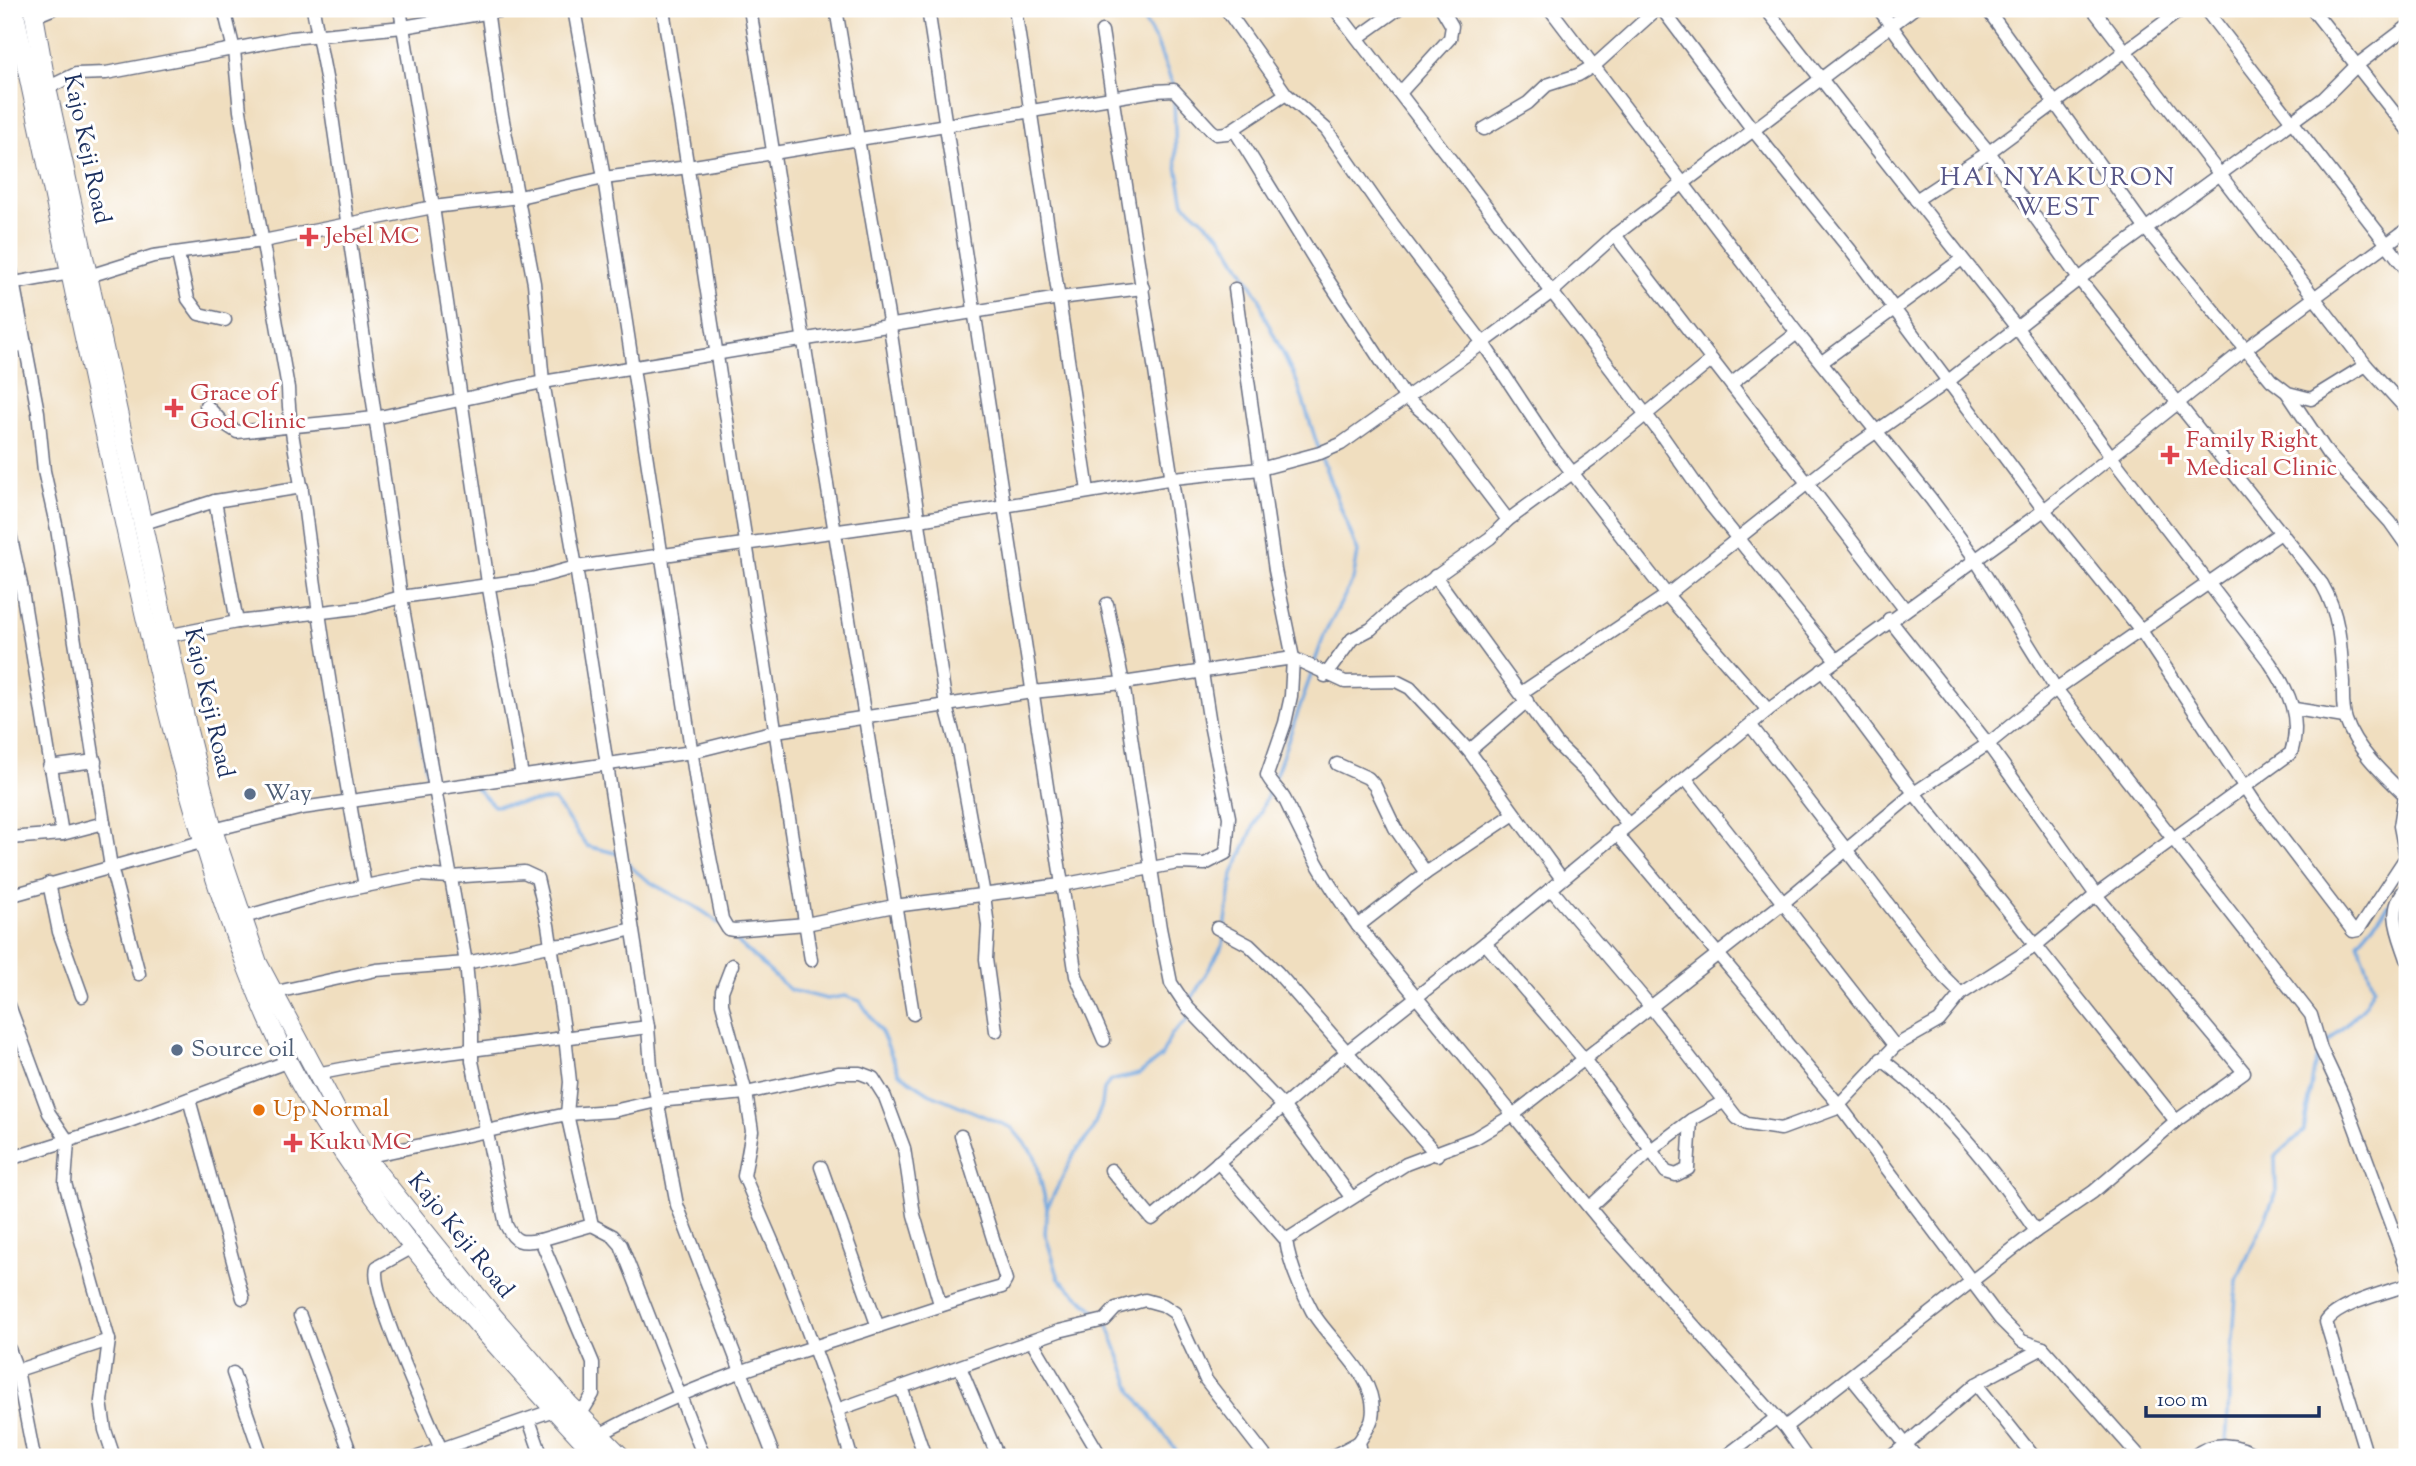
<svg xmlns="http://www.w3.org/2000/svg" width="2416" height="1466" font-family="'Sorts Mill Goudy',serif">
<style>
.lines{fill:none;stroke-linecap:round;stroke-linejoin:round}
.stream{stroke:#72a7df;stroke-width:3.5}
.minor-casing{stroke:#666c80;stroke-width:15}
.secondary-casing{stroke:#666c80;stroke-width:20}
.minor{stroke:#fff;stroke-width:12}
.secondary{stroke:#fff;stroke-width:18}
.health-dot{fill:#e0444e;stroke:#fff;stroke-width:2.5}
.service-dot{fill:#5c6f8a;stroke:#fff;stroke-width:2.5}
.food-dot{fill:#e8710a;stroke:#fff;stroke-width:2.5}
.labels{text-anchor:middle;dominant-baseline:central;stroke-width:6;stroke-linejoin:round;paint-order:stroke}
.street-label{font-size:24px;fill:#1b2f5e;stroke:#fff}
.health-label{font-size:24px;fill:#be3a42;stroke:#fff;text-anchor:start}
.service-label{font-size:24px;fill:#4e5e75;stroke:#fff;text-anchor:start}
.food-label{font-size:24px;fill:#c56008;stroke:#fff;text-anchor:start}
.neighbourhood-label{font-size:26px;letter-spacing:2px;fill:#585788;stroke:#fff}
</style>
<rect width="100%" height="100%" fill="#fff"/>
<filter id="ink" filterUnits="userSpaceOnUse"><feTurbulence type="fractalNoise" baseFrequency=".0143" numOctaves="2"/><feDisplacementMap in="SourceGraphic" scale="14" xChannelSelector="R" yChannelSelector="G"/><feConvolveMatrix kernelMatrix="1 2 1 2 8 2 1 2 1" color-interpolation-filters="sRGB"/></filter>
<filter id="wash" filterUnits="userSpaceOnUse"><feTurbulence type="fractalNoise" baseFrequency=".00686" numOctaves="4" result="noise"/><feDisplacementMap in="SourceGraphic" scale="28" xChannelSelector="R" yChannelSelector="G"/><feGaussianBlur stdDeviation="1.57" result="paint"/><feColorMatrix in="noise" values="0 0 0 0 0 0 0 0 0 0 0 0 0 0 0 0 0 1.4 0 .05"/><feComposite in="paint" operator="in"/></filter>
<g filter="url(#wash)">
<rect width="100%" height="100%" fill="#f0debf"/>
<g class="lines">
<!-- stream -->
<g class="stream">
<polyline points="1137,9 1156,41 1174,88"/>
<polyline points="1174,96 1176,161 1184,203 1222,237 1259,297 1265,317 1297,382 1319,450"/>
<polyline points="1314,664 1325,633 1353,580 1358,552 1321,457"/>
<polyline points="420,735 427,776"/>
<polyline points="1274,780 1312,672"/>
<polyline points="475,787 494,806 554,800 587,846 619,854"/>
<path d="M627,862C651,891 691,898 718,923"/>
<polyline points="2400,887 2407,873"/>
<polyline points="1225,928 1233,874 1271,787"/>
<polyline points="729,934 790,990 827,999 845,996 860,1001 882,1033 899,1073 929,1093 1012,1128 1035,1156 1047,1208"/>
<polyline points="1189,1003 1223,945 1224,936"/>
<polyline points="2324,1046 2363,1008 2374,987 2358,942 2391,903"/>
<polyline points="1102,1317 1059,1279 1045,1233 1047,1208 1074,1154 1091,1133 1102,1105 1104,1089 1110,1081 1139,1074 1161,1057 1171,1035 1188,1019 1188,1014"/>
<polyline points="1107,1323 1133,1392 1181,1457"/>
<polyline points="2225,1457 2237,1280 2276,1194 2275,1157 2304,1131 2314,1069 2320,1052"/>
</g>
</g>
</g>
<g filter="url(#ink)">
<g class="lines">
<defs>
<g id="minor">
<path d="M224,9L234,50L240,111L288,388C289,433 301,475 306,519C322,642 342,764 365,886"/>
<path d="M313,9L328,88L401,597L466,963L472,1026V1061L506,1225C515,1243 520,1243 540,1240L543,1245L593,1363V1394L581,1414"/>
<polyline points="400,9 433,207 488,583 522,776"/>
<polyline points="487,9 500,105 534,283 543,382 576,567 648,1027 651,1067 677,1205 774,1457"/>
<polyline points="574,9 604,178 699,801 722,919 728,929 734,930 806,924 894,906 1061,885 1178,863 1205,864 1226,853 1229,817 1210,724 1102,31"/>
<polyline points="663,9 811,960"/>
<polyline points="750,9 913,1014"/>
<polyline points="836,9 890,327 946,706 957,747 984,895 988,926 986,959 996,1031"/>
<polyline points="928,9 1076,976 1104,1040"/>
<polyline points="1015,9 1088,491"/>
<polyline points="1226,9 1286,94 1326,129 1385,214 1483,343 1552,292 1615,235 1913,9"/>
<polyline points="1335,9 1660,433 1709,503 1836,660"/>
<polyline points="1550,9 1797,333 1931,499 1974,557 2056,689 2311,1015 2321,1049 2344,1098 2407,1268"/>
<path d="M1662,9L1753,130L1851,251L2044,510L2140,629L2256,804L2353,931L2358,930L2406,857L2400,826L2405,795C2384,775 2355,748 2346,720C2342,709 2343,694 2343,683C2341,647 2340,615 2322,584L2079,279L1989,152L1942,96L1879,9"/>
<polyline points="1987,9 2146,229 2271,380 2288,393 2311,399 2366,365"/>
<polyline points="2093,9 2366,365 2407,410"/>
<polyline points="2205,9 2407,270"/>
<polyline points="2312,9 2407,129"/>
<polyline points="35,16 52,9"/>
<polyline points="1359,37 1398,9"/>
<polyline points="47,88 76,74 106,73 291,38 403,27 509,9"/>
<polyline points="1400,93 1450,38 1452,26 1442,9"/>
<polyline points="1234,129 1318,265 1405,397 1432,420 1508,520"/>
<polyline points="1484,129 1528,103 1547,85 1578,75 1595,65 1657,9"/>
<polyline points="1916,200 1989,152 2182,9"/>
<polyline points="1615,235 1904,608"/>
<polyline points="178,254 188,299 199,314 225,320"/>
<polyline points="9,260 38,412 44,471 57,529 111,867 139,974"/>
<polyline points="89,276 153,256 263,241 433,207 519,197 604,178 688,167 1154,91 1174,90 1211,130 1216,134 1227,133 1286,94"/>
<polyline points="9,284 70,273"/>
<path d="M1235,289L1275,570L1293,658L1291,696L1285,723L1267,775C1272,786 1281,791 1286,802C1308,849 1327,884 1358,926L1606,1228L1785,1427L1806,1457"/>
<polyline points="9,347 26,344"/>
<polyline points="1822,362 1962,259"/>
<polyline points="1731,384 1797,333"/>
<polyline points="2288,394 2328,454 2390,522 2407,546"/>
<polyline points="206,405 223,423 237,432 375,418 543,382 1059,298 1143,288"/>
<polyline points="215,501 237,622"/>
<polyline points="144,523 215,501 302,487"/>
<polyline points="9,529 21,584 62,834"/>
<polyline points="1435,576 1557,744 1587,773 1628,824"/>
<polyline points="1107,604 1123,683 1160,928 1171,983 1187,1007 1284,1107 1351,1197"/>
<polyline points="161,637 237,622 365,607 401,597 532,579 576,567 919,520 1174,478 1260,469 1320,453 1341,444 1483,343 1550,444 1667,595 1768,710"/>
<polyline points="1822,670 1914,793 2176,1121"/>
<polyline points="1325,676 1352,639 1371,629 1399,603 1490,538 1508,520 1593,458 1712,360"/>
<polyline points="1521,693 1667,595 1844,454 1947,382 2119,248 2324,98 2357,65 2407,27"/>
<polyline points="2295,709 2344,717"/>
<polyline points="1751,726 1944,977 1961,994"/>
<polyline points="1469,751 1527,701"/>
<polyline points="1337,764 1368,778 1375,786 1395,828 1426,873"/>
<polyline points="49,767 95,761"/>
<polyline points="1686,779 1895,1046"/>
<polyline points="213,830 302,808 692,752 776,731 1032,692 1123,683 1293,658 1345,682 1396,681 1410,688 1469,751 1562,879"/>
<polyline points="1616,833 1771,1017 1786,1042 1840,1106 2000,1319 2022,1341 2043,1348 2140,1457"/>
<polyline points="9,838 62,834 104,823"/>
<polyline points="49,883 59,932 82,996"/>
<path d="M2407,887C2386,910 2398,932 2407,959"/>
<path d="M1551,889L1651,1007L1737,1118L1747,1124L1781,1129L1835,1109L1895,1046L1939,1021L1961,994L2035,946L2096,895L2291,753C2302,718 2289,691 2270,663L2112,458L2017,328L1766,9"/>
<polyline points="9,896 201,842"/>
<polyline points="241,918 317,896 419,875 450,877 524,872 537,878 548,925 565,1036 570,1082 567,1114 592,1225 613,1236 621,1245 704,1457"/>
<polyline points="1358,926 1426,873 1514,814"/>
<polyline points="1217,928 1249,945 1277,972 1437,1155"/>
<polyline points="1485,943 1584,1059 1651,1150 1691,1120"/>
<polyline points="732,965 722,991 722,1004 746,1093 752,1131 744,1176 788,1278 837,1410"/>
<polyline points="272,993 376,970 466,963 549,946 575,944 632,929"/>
<polyline points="9,1005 49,1113 68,1141 65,1183 109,1340 101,1401 105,1430 114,1457"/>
<path d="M1881,1059C1943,1105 1992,1168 2036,1231"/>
<polyline points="316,1074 378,1062 648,1027"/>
<polyline points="189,1099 243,1298"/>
<polyline points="365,1157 567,1114 613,1111 657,1101 746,1093 838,1073 860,1073 873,1078 885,1097 904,1148 914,1215 940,1304"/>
<polyline points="9,1159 127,1122 289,1061"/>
<path d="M1218,1162L1286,1240C1289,1263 1301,1290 1312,1311C1329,1342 1380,1377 1372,1418C1371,1425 1363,1435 1359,1442L1362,1457"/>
<polyline points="821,1167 878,1327"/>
<polyline points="1111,1170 1152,1219 1348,1051 1485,943 1768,710 2044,510 2244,350 2407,229"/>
<polyline points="1590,1207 1651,1150 1666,1172 1676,1175 1688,1169 1691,1120 1723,1102"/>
<polyline points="540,1240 592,1225"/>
<polyline points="1286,1240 1406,1164 1475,1138 1513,1115 1783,903 1914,793 1988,744 2056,689 2282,532"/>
<path d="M413,1247L377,1267C368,1292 432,1425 444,1457"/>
<polyline points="300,1316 352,1457"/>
<polyline points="1032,1341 1101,1457"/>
<polyline points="9,1349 17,1370 34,1457"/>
<polyline points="960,1367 998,1457"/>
<polyline points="9,1373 109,1340"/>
<polyline points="233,1373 262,1457"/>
<polyline points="1851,1377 1916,1457"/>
<polyline points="1976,1384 2034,1457"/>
<polyline points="901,1387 925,1457"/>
<polyline points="529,1420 542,1457"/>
<polyline points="1785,1427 2036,1231 2093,1192 2176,1121 2244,1072 2096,895 1988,744 1889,619"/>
<path d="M601,1434C683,1388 775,1359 864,1331C910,1316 955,1300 1002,1287L1006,1280L961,1136"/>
<polyline points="418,1457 554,1410"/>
<polyline points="851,1457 837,1410 1059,1331 1105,1320 1116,1308 1145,1300 1163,1305 1175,1313 1206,1380 1266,1457"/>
<polyline points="1331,1457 1359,1442"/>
<polyline points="1725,1457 1776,1418"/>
<polyline points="1891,1457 1976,1384 2043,1348"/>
<path d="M2193,1457C2213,1440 2239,1443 2258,1457"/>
<path d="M2367,1457L2326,1322C2338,1304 2387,1292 2407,1285"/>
</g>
<g id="secondary">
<path d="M14,9C52,186 89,364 128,541C157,672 187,802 232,928C254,988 278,1048 311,1103C390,1233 495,1346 598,1457"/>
<polyline points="33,9 47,88 188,731 213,830 258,963 339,1115 365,1157 490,1312 569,1404 622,1457"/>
</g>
</defs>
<!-- minor casing -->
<use href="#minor" class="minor-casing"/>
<!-- secondary casing -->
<use href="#secondary" class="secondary-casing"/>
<!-- minor -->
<use href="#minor" class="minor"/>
<!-- secondary -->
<use href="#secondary" class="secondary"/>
</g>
</g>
<!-- markers -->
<g class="health-dot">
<path d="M305.5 226.5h7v7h7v7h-7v7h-7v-7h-7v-7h7z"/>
<path d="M170.5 397.5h7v7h7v7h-7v7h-7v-7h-7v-7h7z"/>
<path d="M2166.5 444.5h7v7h7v7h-7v7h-7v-7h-7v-7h7z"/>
<path d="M289.5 1132.5h7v7h7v7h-7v7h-7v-7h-7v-7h7z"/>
</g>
<g class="service-dot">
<circle cx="250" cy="794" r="7"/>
<circle cx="177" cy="1050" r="7"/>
</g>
<circle class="food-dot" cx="259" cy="1110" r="7"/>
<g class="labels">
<!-- street labels -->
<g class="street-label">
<text transform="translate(86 149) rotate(78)">Kajo Keji Road</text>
<text transform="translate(208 703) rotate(77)">Kajo Keji Road</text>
<text transform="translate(460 1236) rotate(51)">Kajo Keji Road</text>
</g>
<!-- health labels -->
<g class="health-label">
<text x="325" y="237">Jebel MC</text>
<text x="190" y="394">Grace of<tspan x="190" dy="28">God Clinic</tspan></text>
<text x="2186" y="441">Family Right<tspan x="2186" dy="28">Medical Clinic</tspan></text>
<text x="309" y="1143">Kuku MC</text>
</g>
<!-- service labels -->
<g class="service-label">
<text x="264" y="794">Way</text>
<text x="191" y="1050">Source oil</text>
</g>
<!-- food labels -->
<g class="food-label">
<text x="273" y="1110">Up Normal</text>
</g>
<!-- neighbourhood labels -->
<g class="neighbourhood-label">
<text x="2058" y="178">HAI NYAKURON<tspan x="2058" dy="30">WEST</tspan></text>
</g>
</g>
<!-- margin -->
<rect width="2416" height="1466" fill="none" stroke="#fff" stroke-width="35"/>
<!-- scale -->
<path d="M2146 1406v10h173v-10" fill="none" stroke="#1b2f5e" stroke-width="3.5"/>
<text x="2157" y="1406" font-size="21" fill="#1b2f5e" stroke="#ffffff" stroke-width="5" paint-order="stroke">100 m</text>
</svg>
